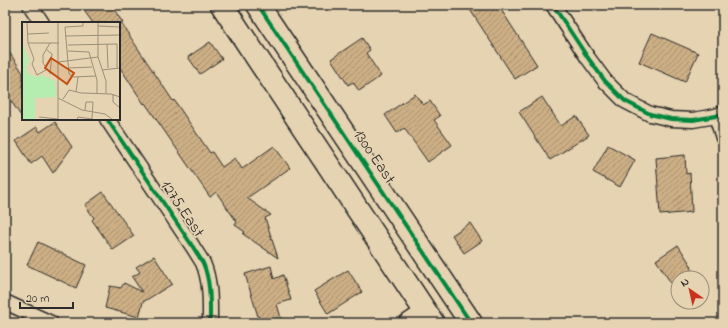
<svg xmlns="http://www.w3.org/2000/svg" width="728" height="328" font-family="'Indie Flower',sans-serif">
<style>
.building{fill:url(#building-hatch);stroke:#2b2b2b}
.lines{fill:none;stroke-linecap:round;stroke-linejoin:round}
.minor-casing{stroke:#2b2b2b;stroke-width:17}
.primary-casing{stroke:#2b2b2b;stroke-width:25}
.minor{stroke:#e5d3b1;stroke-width:14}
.primary{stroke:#e5d3b1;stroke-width:22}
.cycleway-casing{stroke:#e5d3b1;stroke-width:6}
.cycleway{stroke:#00873e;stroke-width:4}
.labels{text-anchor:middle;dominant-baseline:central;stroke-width:3.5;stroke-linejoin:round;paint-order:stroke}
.street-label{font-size:16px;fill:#2b2b2b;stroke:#e5d3b1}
.inset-road{fill:none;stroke:#9b907b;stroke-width:1}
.view{fill:#c25012;fill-opacity:0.15;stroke:#c25012;stroke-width:2}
.inset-edge{fill:none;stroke:#2b2b2b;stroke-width:2}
</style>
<defs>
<pattern id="building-hatch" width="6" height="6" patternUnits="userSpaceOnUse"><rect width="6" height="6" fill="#cdaf85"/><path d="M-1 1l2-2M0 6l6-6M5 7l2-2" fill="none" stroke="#a78f6d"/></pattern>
</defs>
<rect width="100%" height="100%" fill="#e5d3b1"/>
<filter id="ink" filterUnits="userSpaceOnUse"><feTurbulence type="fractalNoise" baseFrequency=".025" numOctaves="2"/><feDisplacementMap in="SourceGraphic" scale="8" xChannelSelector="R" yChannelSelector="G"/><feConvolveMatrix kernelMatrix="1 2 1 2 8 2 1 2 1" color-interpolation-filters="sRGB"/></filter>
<g filter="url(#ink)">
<!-- building -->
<g class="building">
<polygon points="80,5 111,5 123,23 121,23 173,101 174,100 210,153 212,152 222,167 235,158 242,169 274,146 290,168 247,198 271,215 265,218 278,258 243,234 245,232 235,225 237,222 216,192 210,197 145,103 144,104 119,66 119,23 93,23"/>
<polygon points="467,5 498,5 537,65 515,79"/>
<polygon points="652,33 698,53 685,82 639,62"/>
<polygon points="362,38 370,50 366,53 381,76 359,91 353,82 348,85 331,59"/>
<polygon points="210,42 222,59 200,74 188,57"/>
<polygon points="5,46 23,73 23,119 5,92"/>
<polygon points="415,94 423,105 430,101 440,116 434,120 452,145 428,162 404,128 397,133 385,115"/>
<polygon points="542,97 561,126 576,116 589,135 550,160 519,112"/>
<polygon points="55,122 72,147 53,173 42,156 31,164 16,141 37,127 40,132"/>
<polygon points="608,145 635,160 620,187 593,172"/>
<polygon points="685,155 686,174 690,173 692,212 660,215 656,158"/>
<polygon points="103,192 134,236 113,250 92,220 94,218 85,205"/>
<polygon points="470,223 482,241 464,253 452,235"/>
<polygon points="38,242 86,265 76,288 27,265"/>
<polygon points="678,245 692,267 691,268 697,278 678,278 678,294 656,260"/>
<polygon points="154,256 172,284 143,302 139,317 105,308 110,286 121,288 124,283 142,292 132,277 140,272 136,267"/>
<polygon points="271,266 274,279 283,275 291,300 277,304 281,318 265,323 260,323 245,274"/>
<polygon points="348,270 362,292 328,314 314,291"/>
</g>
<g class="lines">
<defs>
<g id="minor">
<polyline points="30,5 42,23"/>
<polyline points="553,5 588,58 605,81 625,101 650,114 671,119 693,120 716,116 723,113"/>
<polyline points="716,116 723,138"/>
<path d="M107,119L193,247C196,252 200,258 203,263C211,282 210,303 210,323"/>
<polyline points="5,302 51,323"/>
<polyline points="405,323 424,310"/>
</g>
<g id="primary">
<polyline points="222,5 433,323"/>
<polyline points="258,5 471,323"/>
</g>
</defs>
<!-- minor casing -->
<use href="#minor" class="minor-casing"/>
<!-- primary casing -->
<use href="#primary" class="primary-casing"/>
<!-- minor -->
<use href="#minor" class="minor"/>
<!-- primary -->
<use href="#primary" class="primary"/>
<defs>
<g id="cycleway">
<polyline points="258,5 471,323"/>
<polyline points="553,5 588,58 605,81 625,101 650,114 671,119 693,120 716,116 723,113"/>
<path d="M107,119L193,247C196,252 200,258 203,263C211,282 210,303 210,323"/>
</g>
</defs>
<!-- cycleway casing -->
<use href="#cycleway" class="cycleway-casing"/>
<!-- cycleway -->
<use href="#cycleway" class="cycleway"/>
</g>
</g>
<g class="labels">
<!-- street labels -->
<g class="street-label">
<text transform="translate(374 157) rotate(56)">1300 East</text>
<text transform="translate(182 209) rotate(56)">1275 East</text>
</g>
</g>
<!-- overview -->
<g transform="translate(22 22)">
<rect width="98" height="98" fill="#e5d3b1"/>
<path d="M1,22L7,39L4,46L7,53L17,55L20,53L33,59L34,75L13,76V98H0Z" fill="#b5edb0"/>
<path class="inset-road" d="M5,0L6,21L12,37L10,42L15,53L24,48M61,0V4L43,5L47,52L51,55L74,54M76,0V35L84,59V71M76,4L98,5M6,12L27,11M43,14L98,13M6,21H37M28,21L21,33V41L27,50L36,55M85,22L86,46M46,23L95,22V46M25,28L30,32L28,52M46,29L67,30L75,58V71M36,40L76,35M46,46L70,45M80,48L98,46M54,70L56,55M91,72V80L98,86M36,76L60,88L83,92L91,98M41,77L47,68L59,71L89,72L98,75M17,95L36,97M36,98V0M55,98L56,95L70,97L71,80H64L63,88"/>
<path class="view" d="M29,36L52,51L45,62L23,46Z"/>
<rect width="98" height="98" class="inset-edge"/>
</g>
<!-- margin -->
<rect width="728" height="328" fill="none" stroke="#e5d3b1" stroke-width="20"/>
<rect x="10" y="10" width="708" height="308" fill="none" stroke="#2b2b2b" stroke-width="1.5" filter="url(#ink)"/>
<!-- north arrow -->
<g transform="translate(690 290) rotate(326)"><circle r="19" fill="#e5d3b1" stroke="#9b907b"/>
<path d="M0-3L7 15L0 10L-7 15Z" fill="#c8321e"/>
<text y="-6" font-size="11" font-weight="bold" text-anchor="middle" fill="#2b2b2b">N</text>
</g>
<!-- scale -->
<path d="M20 302v6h53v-6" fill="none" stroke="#2b2b2b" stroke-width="2"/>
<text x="26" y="302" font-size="12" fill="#2b2b2b" stroke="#e5d3b1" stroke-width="3" paint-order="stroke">20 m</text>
</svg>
